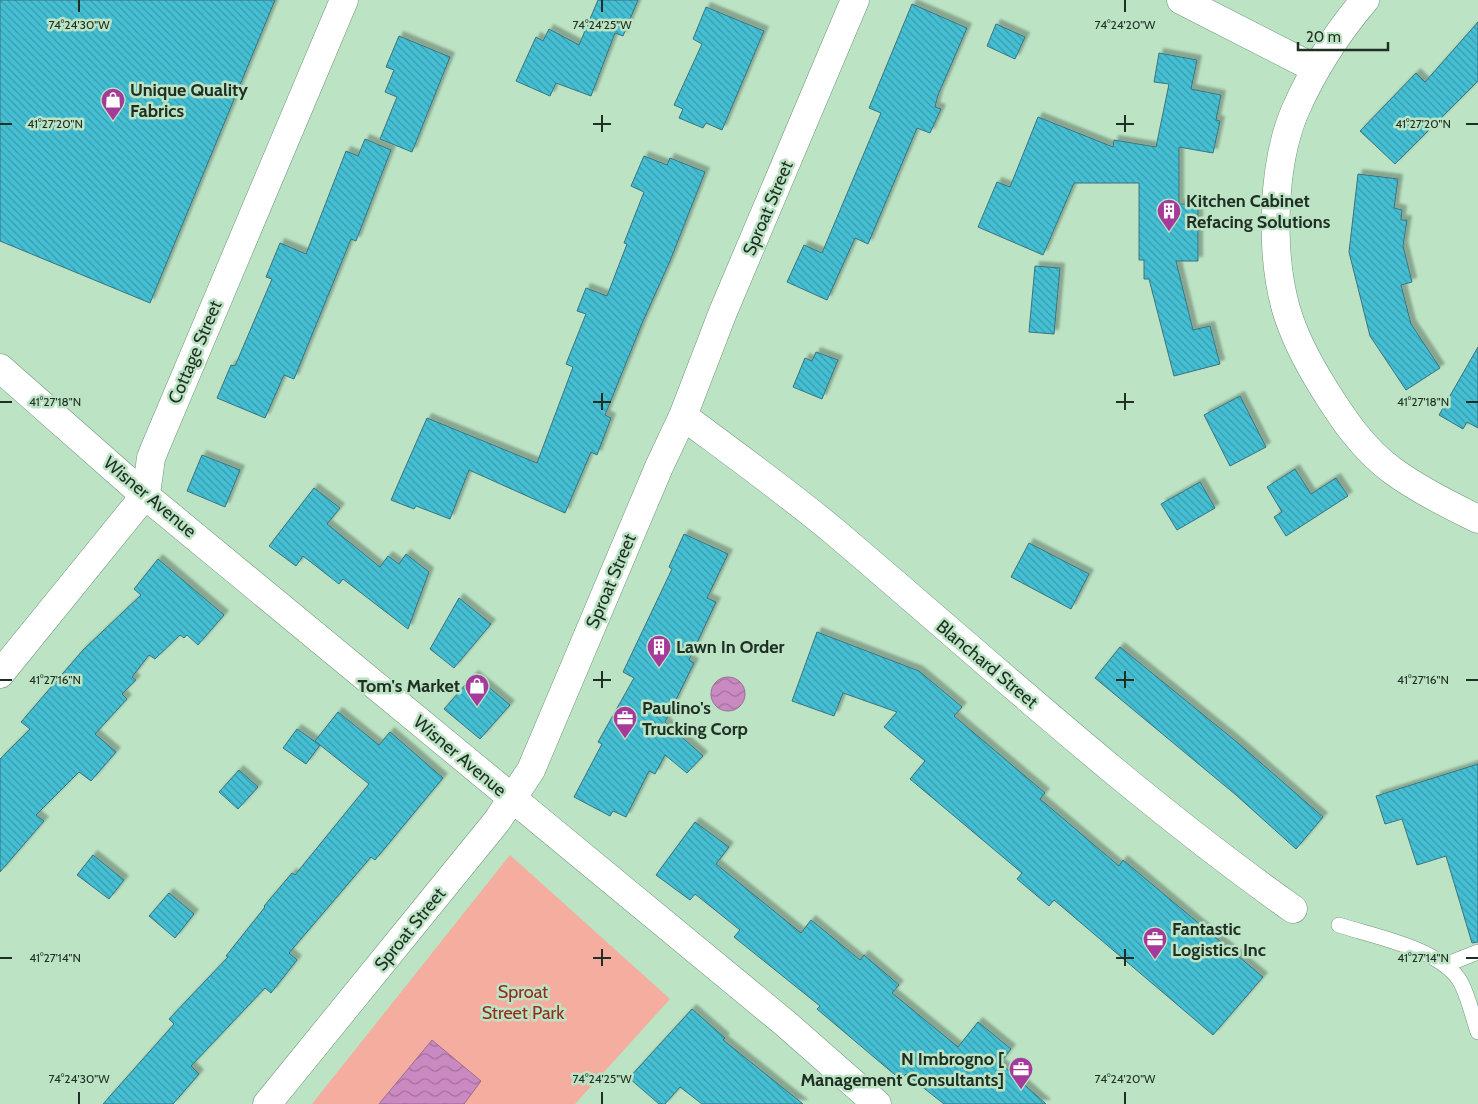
<svg xmlns="http://www.w3.org/2000/svg" width="1478" height="1104" font-family="Cabin,sans-serif">
<style>
.park{fill:#f4ad9e}
.water{fill:url(#water-waves);stroke:#976e92}
.building{fill:url(#building-back-hatch);stroke:#3c737e;filter:url(#shadow)}
.lines{fill:none;stroke-linecap:round;stroke-linejoin:round}
.service-casing{stroke:#709679;stroke-width:16}
.minor-casing{stroke:#709679;stroke-width:29}
.tertiary-casing{stroke:#709679;stroke-width:29}
.service{stroke:#fff;stroke-width:15}
.minor{stroke:#fff;stroke-width:28}
.tertiary{stroke:#fff;stroke-width:28}
.ticks{fill:none;stroke:#1f2f23;stroke-width:2}
.labels{text-anchor:middle;dominant-baseline:central;stroke-width:5;stroke-linejoin:round;paint-order:stroke}
.poi-label{font-size:18px;font-weight:bold;fill:#1f2f23;stroke:#bbe3c4;text-anchor:start}
.street-label{font-size:18px;fill:#1f2f23;stroke:#bbe3c4}
.park-label{font-size:18px;fill:#932d1d;stroke:#bbe3c4}
.ticks-label{font-size:12px;text-anchor:middle;fill:#1f2f23;stroke:#bbe3c4;stroke-width:5;stroke-linejoin:round;paint-order:stroke}
</style>
<defs>
<pattern id="water-waves" width="16" height="10" patternUnits="userSpaceOnUse" patternTransform="scale(1.25)"><rect width="16" height="10" fill="#cb89c2"/><path d="M0 5q4-4 8 0t8 0" fill="none" stroke="#a4709d"/></pattern>
<pattern id="building-back-hatch" width="6" height="6" patternUnits="userSpaceOnUse" patternTransform="scale(1.25)"><rect width="6" height="6" fill="#44bfd4"/><path d="M-1 5l2 2M0 0l6 6M5-1l2 2" fill="none" stroke="#389cac"/></pattern>
<filter id="shadow"><feDropShadow dx="4.5" dy="-4.5" stdDeviation="1" flood-color="#0004"/></filter>
</defs>
<rect width="100%" height="100%" fill="#bbe3c4"/>
<!-- park -->
<polygon class="park" points="510,855 670,999 575,1104 312,1104"/>
<!-- water -->
<g class="water">
<circle cx="728" cy="694" r="17"/>
<polygon points="432,1040 481,1081 464,1104 379,1104"/>
</g>
<!-- building -->
<g class="building">
<polygon points="0,0 275,0 150,303 0,241"/>
<polygon points="598,0 638,0 623,36 615,33 591,96 556,83 550,96 516,81 536,37 543,41 549,29 579,45"/>
<polygon points="912,4 967,28 938,95 935,107 941,109 930,133 917,128 868,244 855,238 827,300 787,282 804,245 822,253 881,113 869,108"/>
<polygon points="706,7 764,31 722,130 706,123 703,128 679,118 683,109 674,105 702,44 693,39"/>
<polygon points="1478,22 1478,81 1395,164 1360,131 1416,73 1425,82"/>
<polygon points="996,24 1025,37 1015,59 987,46"/>
<polygon points="399,36 450,57 412,152 380,139 397,97 385,92 394,70 386,67"/>
<polygon points="1159,53 1197,60 1191,89 1221,95 1216,120 1220,121 1213,153 1179,147 1179,204 1198,204 1198,261 1176,261 1193,330 1210,326 1220,364 1174,376 1149,279 1144,279 1144,260 1139,260 1139,183 1074,183 1043,255 978,227 997,182 1010,187 1038,117 1113,147 1114,140 1156,147 1169,84 1154,82"/>
<polygon points="365,139 391,150 356,241 351,239 294,379 284,375 265,418 217,398 231,365 235,366 272,279 266,277 280,243 306,254 346,151 358,156"/>
<polygon points="644,156 667,165 670,158 705,172 670,261 643,321 605,415 611,418 597,455 591,452 565,513 469,470 450,519 416,506 414,509 391,500 427,418 537,463 573,367 566,364 586,314 577,311 586,288 607,296 627,244 624,243 644,192 631,186"/>
<polygon points="1358,174 1398,179 1394,208 1402,210 1401,220 1407,220 1403,246 1412,282 1401,285 1411,324 1440,368 1406,390 1370,336 1349,252"/>
<polygon points="1035,266 1060,268 1054,334 1029,332"/>
<polygon points="1478,347 1478,428 1467,422 1463,429 1439,415"/>
<polygon points="816,352 838,360 822,399 793,387 805,358 812,361"/>
<polygon points="1240,396 1266,447 1230,466 1204,415"/>
<polygon points="202,455 240,470 225,507 187,491"/>
<polygon points="1295,469 1311,494 1336,478 1348,496 1286,536 1274,517 1282,512 1267,487"/>
<polygon points="1200,482 1215,508 1177,530 1161,504"/>
<polygon points="314,488 340,508 327,524 380,567 388,556 399,564 406,554 429,572 408,629 343,579 339,584 303,556 296,566 269,546"/>
<polygon points="684,534 728,554 707,598 716,602 689,660 694,663 665,722 703,756 687,773 665,755 655,774 649,771 626,817 613,811 610,816 574,797 602,744 598,742 634,678 623,672 672,569 669,567"/>
<polygon points="1029,543 1089,574 1071,609 1011,577"/>
<polygon points="158,559 224,615 198,645 187,635 184,638 180,635 155,659 149,655 132,677 136,680 122,694 127,699 95,734 116,752 91,781 79,772 36,815 44,821 0,872 0,759 30,729 21,722 83,650 141,595 134,589"/>
<polygon points="459,598 491,624 454,668 430,649"/>
<polygon points="817,632 919,671 962,707 954,716 1045,793 1040,799 1119,866 1123,860 1263,977 1213,1035 1054,900 1049,906 1017,879 1022,873 910,779 925,761 884,727 897,712 843,693 834,716 792,701"/>
<polygon points="1120,647 1238,743 1323,817 1296,849 1236,795 1095,678"/>
<polygon points="474,675 510,705 480,739 444,709"/>
<polygon points="338,712 379,745 390,732 443,778 375,860 371,857 289,953 297,960 271,993 265,988 191,1066 199,1074 173,1104 103,1104 174,1024 169,1019 228,957 226,956 265,907 264,906 292,873 295,875 369,784 315,741"/>
<polygon points="297,729 320,745 306,764 283,748"/>
<polygon points="1478,764 1478,942 1472,943 1446,856 1417,865 1402,819 1385,824 1376,796"/>
<polygon points="239,770 258,787 238,809 219,792"/>
<polygon points="695,822 729,847 716,864 801,933 811,920 860,960 864,955 899,985 892,993 958,1047 978,1022 1011,1049 1000,1063 1046,1104 944,1104 906,1074 901,1080 817,1009 820,1006 734,937 740,930 695,894 690,900 656,875"/>
<polygon points="93,855 124,880 109,899 77,875"/>
<polygon points="169,893 194,914 175,938 149,916"/>
<polygon points="692,1009 725,1038 723,1040 803,1104 702,1104 680,1087 665,1104 659,1104 629,1078"/>
</g>
<g class="lines">
<defs>
<g id="service">
<path d="M1339,925C1373,936 1436,948 1458,978C1467,990 1473,1018 1478,1032"/>
<polyline points="1445,965 1478,952"/>
</g>
<g id="minor">
<polyline points="1181,0 1316,69"/>
<path d="M1365,0C1336,34 1313,70 1295,111C1272,165 1270,252 1286,309C1294,336 1308,363 1323,387C1342,418 1363,449 1393,471C1419,490 1449,505 1478,519"/>
<path d="M683,416C734,454 787,492 836,533C987,661 1132,795 1293,909"/>
<polyline points="267,1104 497,821 531,770 659,467 683,416 723,312 855,0"/>
</g>
<g id="tertiary">
<polyline points="0,368 135,487 786,1024 877,1104"/>
<polyline points="0,674 146,494 151,458 155,448 344,0"/>
</g>
</defs>
<!-- service casing -->
<use href="#service" class="service-casing"/>
<!-- minor casing -->
<use href="#minor" class="minor-casing"/>
<!-- tertiary casing -->
<use href="#tertiary" class="tertiary-casing"/>
<!-- service -->
<use href="#service" class="service"/>
<!-- minor -->
<use href="#minor" class="minor"/>
<!-- tertiary -->
<use href="#tertiary" class="tertiary"/>
</g>
<!-- ticks -->
<path class="ticks" d="M79,0V12M602,0V12M1125,0V12M602,115V132M1125,115V132M0,124H12M593,124H611M1116,124H1134M1466,124H1478M602,393V410M1125,393V410M0,402H12M593,402H611M1116,402H1134M1466,402H1478M602,671V688M1125,671V688M0,680H12M593,680H611M1116,680H1134M1466,680H1478M602,949V966M1125,949V966M0,958H12M593,958H611M1116,958H1134M1466,958H1478M79,1092V1104M602,1092V1104M1125,1092V1104"/>
<!-- icons -->
<defs>
<symbol id="shop-pin" viewBox="-11 -11 22 30"><path d="M0 17L-7.5 6A9.5 9.5 0 1 1 7.5 6Z" fill="#a53a9b" stroke="#bbe3c4"/><path d="M-5-2.5h2.3a2.7 3.5 0 0 1 5.4 0H5L5.5 6h-11ZM-1.5-2.5h3a1.5 2.3 0 0 0-3 0Z" fill="#fff"/></symbol>
<symbol id="building-pin" viewBox="-11 -11 22 30"><path d="M0 17L-7.5 6A9.5 9.5 0 1 1 7.5 6Z" fill="#a53a9b" stroke="#bbe3c4"/><path d="M-4-6H4V6H1V3H-1V6H-4ZM-2.5-4.3h1.7v1.8h-1.7ZM.8-4.3h1.7v1.8H.8ZM-2.5-1h1.7V.8h-1.7ZM.8-1h1.7V.8H.8Z" fill="#fff"/></symbol>
<symbol id="office-pin" viewBox="-11 -11 22 30"><path d="M0 17L-7.5 6A9.5 9.5 0 1 1 7.5 6Z" fill="#a53a9b" stroke="#bbe3c4"/><path d="M-6-3h4V-5.5h4V-3h4V5H-6ZM-1-4.5V-3h2v-1.5ZM-6 0V1H6V0Z" fill="#fff"/></symbol>
</defs>
<g fill-rule="evenodd">
<use href="#shop-pin" x="99" y="86" width="28" height="38"/>
<use href="#building-pin" x="1155" y="197" width="28" height="38"/>
<use href="#building-pin" x="645" y="633" width="28" height="38"/>
<use href="#shop-pin" x="463" y="672" width="28" height="38"/>
<use href="#office-pin" x="611" y="704" width="28" height="38"/>
<use href="#office-pin" x="1141" y="925" width="28" height="38"/>
<use href="#office-pin" x="1007" y="1055" width="28" height="38"/>
</g>
<g class="labels">
<!-- poi labels -->
<g class="poi-label">
<text x="130" y="90">Unique Quality<tspan x="130" dy="21">Fabrics</tspan></text>
<text x="1186" y="201">Kitchen Cabinet<tspan x="1186" dy="21">Refacing Solutions</tspan></text>
<text x="676" y="647">Lawn In Order</text>
<text x="460" y="686" text-anchor="end">Tom's Market</text>
<text x="642" y="708">Paulino's<tspan x="642" dy="21">Trucking Corp</tspan></text>
<text x="1172" y="929">Fantastic<tspan x="1172" dy="21">Logistics Inc</tspan></text>
<text x="1004" y="1059" text-anchor="end">N Imbrogno [<tspan x="1004" dy="21">Management Consultants]</tspan></text>
</g>
<!-- street labels -->
<g class="street-label">
<text transform="translate(768 208) rotate(-67)">Sproat Street</text>
<text transform="translate(195 352) rotate(-67)">Cottage Street</text>
<text transform="translate(150 497) rotate(40)">Wisner Avenue</text>
<text transform="translate(611 581) rotate(-67)">Sproat Street</text>
<text transform="translate(987 664) rotate(40)">Blanchard Street</text>
<text transform="translate(460 756) rotate(40)">Wisner Avenue</text>
<text transform="translate(410 929) rotate(-51)">Sproat Street</text>
</g>
<!-- park labels -->
<g class="park-label">
<text x="523" y="992">Sproat<tspan x="523" dy="21">Street Park</tspan></text>
</g>
</g>
<g class="ticks-label">
<text x="79" y="29">74°24'30"W</text>
<text x="602" y="29">74°24'25"W</text>
<text x="1125" y="29">74°24'20"W</text>
<text x="55" y="128">41°27'20"N</text>
<text x="1423" y="128">41°27'20"N</text>
<text x="55" y="406">41°27'18"N</text>
<text x="1423" y="406">41°27'18"N</text>
<text x="55" y="684">41°27'16"N</text>
<text x="1423" y="684">41°27'16"N</text>
<text x="55" y="962">41°27'14"N</text>
<text x="1423" y="962">41°27'14"N</text>
<text x="79" y="1083">74°24'30"W</text>
<text x="602" y="1083">74°24'25"W</text>
<text x="1125" y="1083">74°24'20"W</text>
</g>
<!-- scale -->
<path d="M1298 42v8h90v-8" fill="none" stroke="#1f2f23" stroke-width="2.5"/>
<text x="1306" y="42" font-size="15" fill="#1f2f23" stroke="#bbe3c4" stroke-width="4" paint-order="stroke">20 m</text>
</svg>
